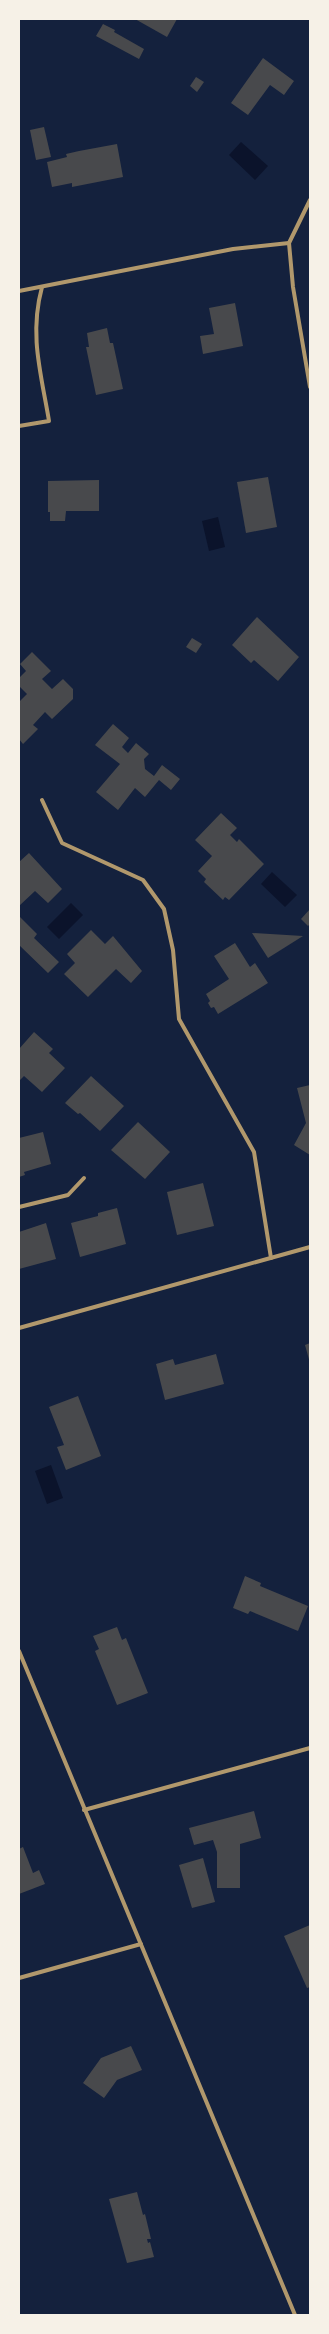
<svg xmlns="http://www.w3.org/2000/svg" width="329" height="2334" font-family="Poppins,sans-serif">
<style>
.water{fill:#0b132b}
.building{fill:#48494c}
.lines{fill:none;stroke-linecap:round;stroke-linejoin:round}
.minor{stroke:#b1986c;stroke-width:4}
</style>
<rect width="100%" height="100%" fill="#14213d"/>
<!-- water -->
<g class="water">
<polygon points="241,142 268,166 255,180 229,155"/>
<polygon points="218,517 225,547 209,551 202,521"/>
<polygon points="272,872 297,895 285,907 261,884"/>
<polygon points="71,903 83,915 59,939 47,927"/>
<polygon points="51,1465 63,1498 47,1504 35,1471"/>
</g>
<!-- building -->
<g class="building">
<polygon points="135,19 177,19 167,37"/>
<polygon points="103,24 115,30 114,32 144,49 139,59 96,36"/>
<polygon points="263,58 294,81 284,95 270,85 248,115 231,103"/>
<polygon points="196,77 204,82 197,92 190,86"/>
<polygon points="44,127 51,157 36,160 30,130"/>
<polygon points="117,144 123,177 72,187 72,183 52,187 47,162 67,157 66,154 79,151"/>
<polygon points="235,303 243,346 203,354 200,336 214,334 209,308"/>
<polygon points="107,328 110,343 113,343 123,389 96,395 86,347 89,347 87,333"/>
<polygon points="268,477 277,527 246,533 237,482"/>
<polygon points="99,480 99,511 66,511 65,521 50,521 50,512 48,512 48,481"/>
<polygon points="257,617 299,657 278,681 254,660 251,663 232,645"/>
<polygon points="192,638 202,644 196,653 186,647"/>
<polygon points="32,652 51,671 42,679 52,689 63,679 73,689 73,699 52,719 45,712 33,725 38,729 23,744 19,739 19,702 27,694 19,686 19,678 26,671 20,664"/>
<polygon points="113,724 129,738 122,747 128,753 136,743 149,754 144,759 145,769 154,776 162,765 180,779 171,790 159,780 145,797 135,788 118,810 96,792 120,764 95,745"/>
<polygon points="221,813 237,828 230,835 237,842 239,839 264,864 229,900 225,897 223,900 204,882 206,879 198,871 212,856 195,840"/>
<polygon points="29,853 62,889 48,903 35,891 19,906 19,862"/>
<polygon points="310,909 310,924 308,926 301,919"/>
<polygon points="19,916 37,934 34,938 59,962 48,973 19,945"/>
<polygon points="91,930 105,944 113,936 142,971 131,983 116,969 88,997 64,974 75,963 67,954"/>
<polygon points="252,933 303,936 268,958"/>
<polygon points="235,943 250,967 255,963 268,983 218,1014 214,1007 211,1008 208,1003 210,1001 206,994 229,979 214,956"/>
<polygon points="34,1032 53,1049 49,1053 65,1068 42,1092 24,1076 19,1081 19,1049"/>
<polygon points="91,1076 124,1106 100,1131 80,1113 78,1114 65,1103"/>
<polygon points="310,1085 310,1155 294,1145 306,1123 297,1088"/>
<polygon points="138,1122 170,1152 145,1179 111,1150"/>
<polygon points="43,1132 51,1164 24,1172 25,1175 19,1177 19,1138"/>
<polygon points="203,1183 214,1226 177,1235 167,1192"/>
<polygon points="117,1208 126,1244 80,1257 71,1223 98,1216 98,1213"/>
<polygon points="46,1223 56,1259 19,1269 19,1232"/>
<polygon points="310,1343 310,1363 305,1345"/>
<polygon points="216,1354 224,1384 165,1400 156,1364 173,1359 175,1365"/>
<polygon points="78,1396 101,1456 66,1470 57,1447 64,1445 49,1407"/>
<polygon points="245,1576 261,1583 260,1586 308,1606 298,1631 250,1611 248,1614 233,1608"/>
<polygon points="117,1627 122,1640 126,1638 148,1693 117,1705 95,1651 99,1649 93,1636"/>
<polygon points="254,1811 261,1838 240,1844 240,1888 217,1888 217,1852 213,1840 194,1845 189,1828"/>
<polygon points="23,1847 33,1873 39,1870 45,1884 19,1894 19,1849"/>
<polygon points="203,1858 215,1902 192,1908 179,1865"/>
<polygon points="310,1925 310,1987 307,1988 284,1936"/>
<polygon points="131,2046 142,2070 117,2080 104,2098 83,2083 101,2058"/>
<polygon points="137,2192 143,2215 145,2214 151,2239 147,2239 148,2243 150,2242 154,2257 127,2263 109,2199"/>
</g>
<g class="lines">
<!-- minor -->
<g class="minor">
<polyline points="310,200 289,243 293,287 310,387"/>
<polyline points="19,291 233,249 289,243"/>
<path d="M19,426L49,421C41,373 29,335 42,287"/>
<polyline points="42,800 62,843 143,880 164,909 173,950 179,1019 254,1152 271,1258"/>
<polyline points="19,1207 68,1195 84,1178"/>
<polyline points="19,1328 310,1247"/>
<polyline points="19,1651 295,2315"/>
<polyline points="84,1810 310,1748"/>
<polyline points="19,1978 141,1944"/>
</g>
</g>
<!-- border -->
<rect width="329" height="2334" fill="none" stroke="#f6f1e7" stroke-width="40"/>
</svg>
